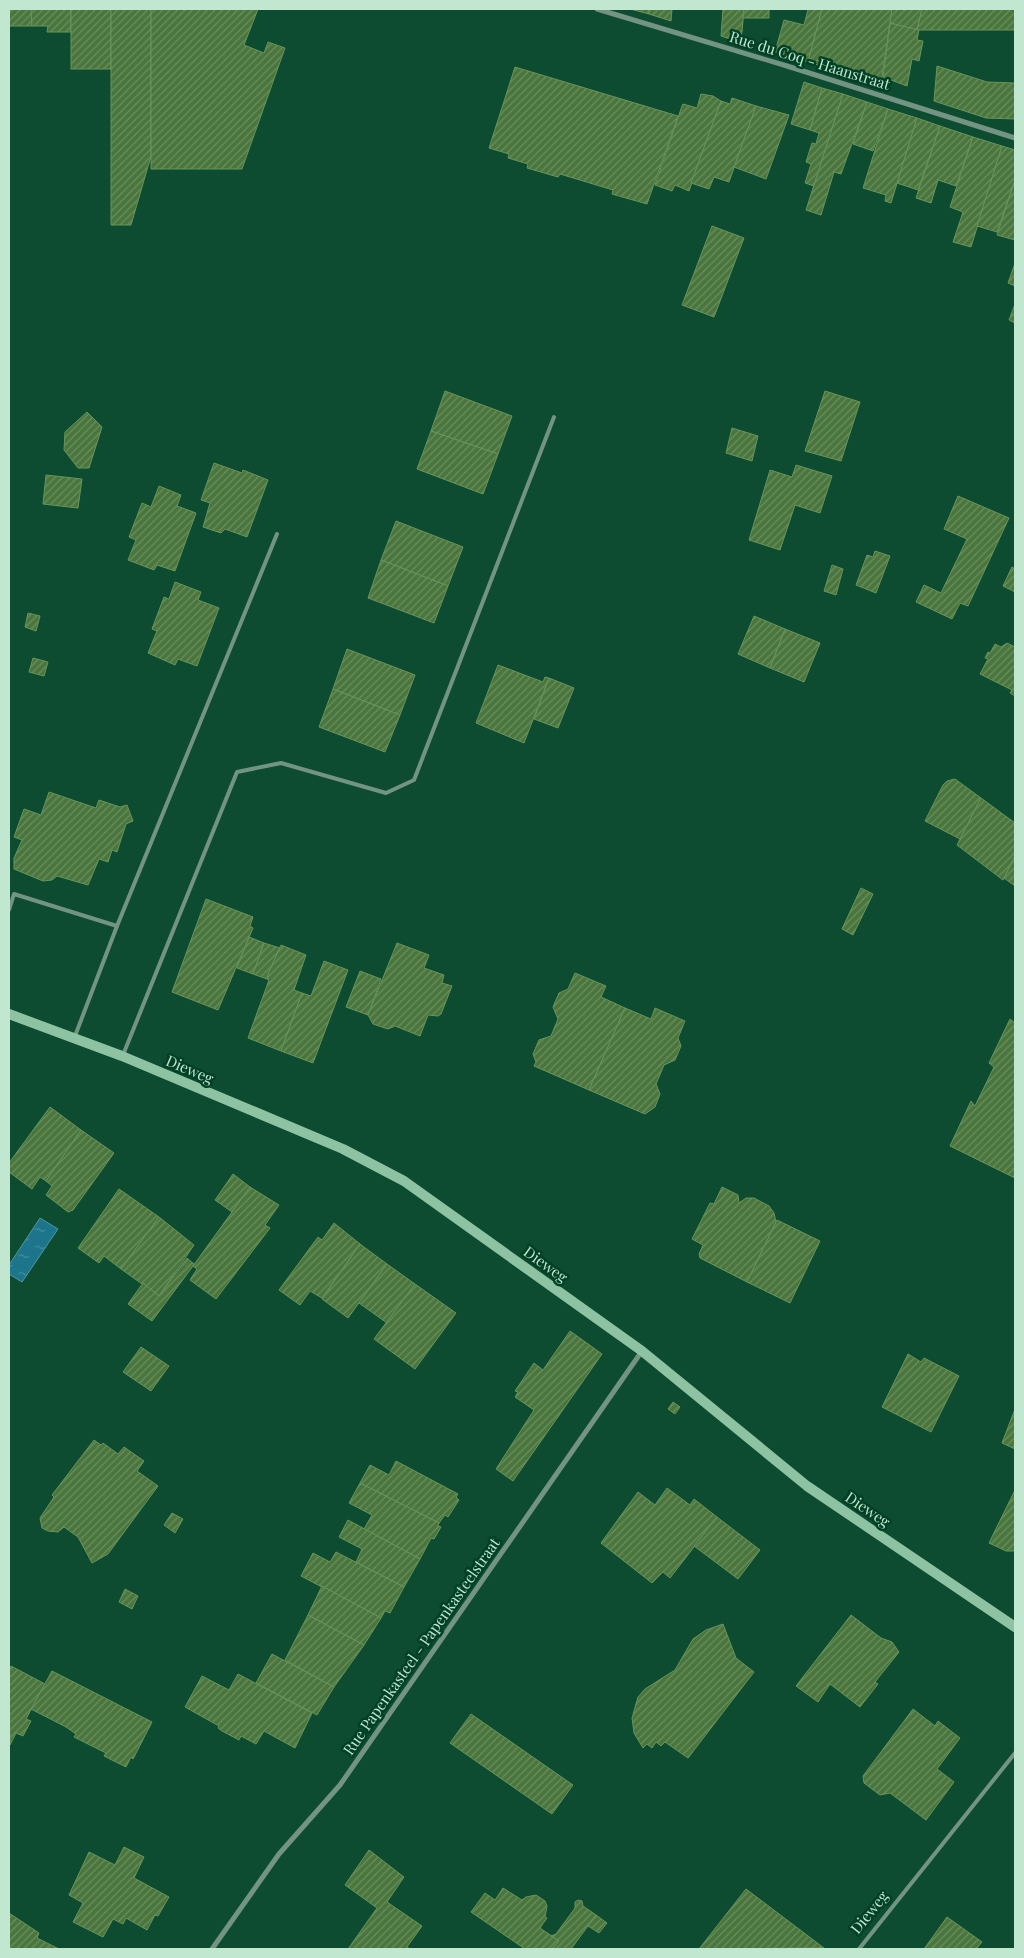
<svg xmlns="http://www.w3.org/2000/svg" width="1024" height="1958" font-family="'Playfair Display',serif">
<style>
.water{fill:url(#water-ripples);stroke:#4e979f}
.building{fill:url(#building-hatch);stroke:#68955b}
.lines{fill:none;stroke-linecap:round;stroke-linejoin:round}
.lane{stroke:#729480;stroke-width:4}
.street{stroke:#729480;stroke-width:5}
.secondary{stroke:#8dc3a3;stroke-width:10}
.labels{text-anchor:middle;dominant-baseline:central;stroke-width:5;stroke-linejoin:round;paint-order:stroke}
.street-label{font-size:15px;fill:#c2e7d0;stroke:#004125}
</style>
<defs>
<pattern id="water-ripples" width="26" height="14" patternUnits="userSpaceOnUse" patternTransform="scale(1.25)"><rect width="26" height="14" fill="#1c758a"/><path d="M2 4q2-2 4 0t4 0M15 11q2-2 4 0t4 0" fill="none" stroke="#468f9f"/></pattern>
<pattern id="building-hatch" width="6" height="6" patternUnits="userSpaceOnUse" patternTransform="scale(1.25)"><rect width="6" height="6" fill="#4a753c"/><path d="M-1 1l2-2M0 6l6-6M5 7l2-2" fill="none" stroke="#6b8f60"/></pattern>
</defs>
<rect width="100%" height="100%" fill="#0d4c30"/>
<!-- water -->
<polygon class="water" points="40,1218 58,1229 22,1282 9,1274 9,1265"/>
<!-- building -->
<g class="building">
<polygon points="9,9 31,9 32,26 9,26"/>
<polygon points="31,9 71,9 71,32 47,32 48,26 32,26"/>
<rect x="71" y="9" width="40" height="60"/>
<polygon points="111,9 151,9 151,156 131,225 111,225"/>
<polygon points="151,9 258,9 244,45 264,53 268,42 285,48 242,169 151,169"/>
<polygon points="630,9 649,9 649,14"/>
<polygon points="649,9 672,9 671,21 649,14"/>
<polygon points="723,9 744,9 742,32 739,42 721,36"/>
<polygon points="744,9 769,9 769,18 743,18"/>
<polygon points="805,9 822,9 808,62 775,52 784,20 804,25 808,10"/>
<polygon points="822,9 892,9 881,84 808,62"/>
<polygon points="892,9 922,9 917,30 890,23"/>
<polygon points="922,9 1015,9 1015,30 917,30"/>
<polygon points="890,23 919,30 917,40 923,41 919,61 912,59 907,86 883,77"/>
<polygon points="937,66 987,82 1015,83 1015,119 986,118 934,101"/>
<polygon points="515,67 678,116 647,204 612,194 613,190 560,174 558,177 527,168 528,164 508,158 509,154 489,148"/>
<polygon points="804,82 822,88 810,130 791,124"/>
<polygon points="822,88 843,94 814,186 805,183 811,164 806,162 812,143 816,144 819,133 810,130"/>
<polygon points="701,94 713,96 721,101 689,191 675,185 672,191 655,185 682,106 683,104 697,108"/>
<polygon points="843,94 867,102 841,174 834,172 821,215 806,210"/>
<polygon points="732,98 756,106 729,182 714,177 709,189 691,183 721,101 730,104"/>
<polygon points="867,102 888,109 873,151 853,144"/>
<polygon points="756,106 789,115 766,179 734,167"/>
<polygon points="888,109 917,118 891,203 885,201 886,195 863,188"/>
<polygon points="917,118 940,126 918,190 897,183"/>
<polygon points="940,126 973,137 956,186 938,180 931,203 916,198"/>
<polygon points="973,137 1002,146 971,247 953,242 963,212 950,207"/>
<polygon points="1002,146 1015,150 1015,180 997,232 977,226"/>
<polygon points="1015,180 1015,240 997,235"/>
<polygon points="712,226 744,238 714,317 682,305"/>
<polygon points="1015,263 1015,286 1008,283"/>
<polygon points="1015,304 1015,323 1009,320"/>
<polygon points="445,391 512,416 498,454 431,431"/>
<polygon points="825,391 860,402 841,461 805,451"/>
<polygon points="87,412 102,427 89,468 78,468 64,450 65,432"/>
<polygon points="732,428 758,436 752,461 726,453"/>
<polygon points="431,431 498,454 483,494 417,469"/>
<polygon points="214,463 242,473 243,470 268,480 247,537 225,529 221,533 203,527 210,503 201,500"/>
<polygon points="796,465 832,476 820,513 795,505 780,550 749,540 770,470 792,477"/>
<polygon points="46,475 82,479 78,508 43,504"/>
<polygon points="159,486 181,495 177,506 196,513 175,571 157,565 154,570 128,560 136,540 129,537 142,503 151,507"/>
<polygon points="958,496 1009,518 968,606 960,603 952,619 916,602 924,585 941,593 967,539 944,529"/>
<polygon points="396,521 463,547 448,586 381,560"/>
<polygon points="875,551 890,556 876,593 856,585 867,555 873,557"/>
<polygon points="381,560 448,586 434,623 368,598"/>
<polygon points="832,565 843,569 836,595 824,591"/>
<polygon points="1012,567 1015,569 1015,592 1003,586"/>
<polygon points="175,582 201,592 198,600 219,608 197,666 178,659 175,665 148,653 157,631 152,629 164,597 169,599"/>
<polygon points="28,613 40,616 36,631 25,627"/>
<polygon points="754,616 785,629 770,668 738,654"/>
<polygon points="785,629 820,643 804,682 770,668"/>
<polygon points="1007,643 1015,647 1015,696 1010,693 1012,690 980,674 988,659 985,658 988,652 990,653 995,644 1001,647"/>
<polygon points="347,649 415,675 400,715 333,689"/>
<polygon points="33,658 48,662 44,676 29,672"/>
<polygon points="498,665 543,682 545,677 549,678 524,743 476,723"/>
<polygon points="549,678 574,688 558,728 534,719"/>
<polygon points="333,689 400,715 385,752 319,727"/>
<polygon points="955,779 981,798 960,839 925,821 943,785 947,781"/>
<polygon points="49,792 96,808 99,800 120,807 127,805 133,821 126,824 117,852 112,850 108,862 99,859 88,885 57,876 52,880 43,881 14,869 14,858 22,840 14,837 24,809 41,815"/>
<polygon points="981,798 1015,823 1015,856 1003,880 957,845"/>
<polygon points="1015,856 1015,886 1004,878"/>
<polygon points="861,888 873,894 853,935 842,929"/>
<polygon points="206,899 253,917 250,926 253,928 218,1010 172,992"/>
<polygon points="249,937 264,943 253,974 237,968"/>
<polygon points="264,943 280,948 267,979 253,974"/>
<polygon points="397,943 429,955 424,968 444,975 442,983 452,986 441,1014 438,1016 428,1015 420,1036 395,1026 388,1029 373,1024 368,1015"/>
<polygon points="281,945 306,955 294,990 302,993 281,1051 248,1038 269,980 267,979 268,974"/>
<polygon points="324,961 348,970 313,1063 281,1051 302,993 311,996"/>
<polygon points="360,971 381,979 368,1015 346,1007"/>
<polygon points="575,973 606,986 601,997 625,1008 589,1090 534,1066 536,1062 533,1054 539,1040 551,1036 558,1019 553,1007 559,993 568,989"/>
<polygon points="625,1008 651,1019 655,1008 685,1021 678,1038 681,1046 675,1060 664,1065 656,1084 660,1094 655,1107 645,1114 589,1090"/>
<polygon points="1010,1019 1015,1023 1015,1178 950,1146 971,1101 975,1106 994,1067 989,1063"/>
<polygon points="50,1107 81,1130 46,1181 40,1177 32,1189 9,1172 9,1163"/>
<polygon points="81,1130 114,1153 73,1210 68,1212 46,1195 52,1186 46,1181"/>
<polygon points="233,1174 250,1187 232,1212 215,1200"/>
<polygon points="250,1187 279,1205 265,1225 270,1228 216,1299 190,1280 197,1269 193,1266"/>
<polygon points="722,1187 738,1195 739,1203 746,1198 754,1198 769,1206 774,1213 776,1222 747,1282 700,1258 699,1254 703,1245 692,1239 710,1203 714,1204"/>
<polygon points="119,1189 159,1217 121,1269 104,1256 99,1263 78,1248"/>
<polygon points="159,1217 194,1245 159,1296 121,1269"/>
<polygon points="777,1220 820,1241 790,1303 747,1282"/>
<polygon points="334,1223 360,1244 322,1298 310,1291 300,1305 279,1290 318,1237 322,1240"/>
<polygon points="360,1244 387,1264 348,1318 322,1299"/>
<polygon points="187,1258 194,1264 193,1266 152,1321 128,1304 143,1283 159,1296"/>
<polygon points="387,1264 415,1284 387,1323 359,1303"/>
<polygon points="415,1284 456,1313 415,1369 374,1339"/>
<polygon points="570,1331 602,1354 513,1481 496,1469 534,1410 515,1397 518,1392 515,1391 534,1363 543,1370"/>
<polygon points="141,1347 169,1366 151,1391 123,1372"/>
<polygon points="908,1354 921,1362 924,1358 959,1376 931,1432 882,1407"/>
<polygon points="673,1402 680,1407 675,1414 668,1409"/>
<polygon points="1015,1409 1015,1449 1002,1443"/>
<polygon points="94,1440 101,1445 103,1443 118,1454 124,1447 144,1461 137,1471 158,1486 108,1554 92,1563 78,1537 64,1527 58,1532 48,1531 42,1528 40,1518 54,1497 52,1495"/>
<polygon points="396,1461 458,1494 456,1497 459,1500 448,1517 445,1515 439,1523 360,1483 370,1465 389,1475"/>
<polygon points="360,1483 439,1523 438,1526 441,1527 434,1539 431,1538 420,1559 364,1529 372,1515 349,1503"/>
<polygon points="667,1488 690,1505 694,1499 717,1517 670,1578 663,1572 652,1583 601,1543 638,1492 655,1505"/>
<polygon points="1015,1490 1015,1551 1006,1551 989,1543"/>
<polygon points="172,1513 183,1519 175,1533 164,1525"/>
<polygon points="717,1517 760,1550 738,1579 694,1546"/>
<polygon points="348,1520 420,1559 404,1587 356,1562 362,1549 339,1537"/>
<polygon points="336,1552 404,1587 390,1613 385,1611 381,1618 301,1576 313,1553 330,1562"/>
<polygon points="322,1586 381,1618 364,1645 308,1615"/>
<polygon points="125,1589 138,1596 132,1609 119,1602"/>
<polygon points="308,1615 364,1645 334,1687 285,1660"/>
<polygon points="851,1615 881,1638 892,1642 899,1652 875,1682 878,1684 860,1707 830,1684 818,1702 796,1686"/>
<polygon points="723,1624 736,1658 754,1672 688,1758 665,1742 661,1746 656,1742 652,1748 647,1744 643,1748 634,1733 632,1718 638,1697 645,1689 675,1670 693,1639 706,1630"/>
<polygon points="272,1654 334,1687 317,1715 256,1683"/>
<polygon points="11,1666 45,1684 26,1719 31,1721 23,1736 16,1733 10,1745 9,1670"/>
<polygon points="52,1671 152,1722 133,1759 131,1757 126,1767 104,1756 106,1753 74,1737 76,1734 66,1727 31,1709"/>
<polygon points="238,1674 312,1713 295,1748 264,1731 256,1744 241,1736 239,1740 222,1731 218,1728 219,1726 185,1707 202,1676 229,1690"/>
<polygon points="913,1709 935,1726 938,1721 960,1738 937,1769 954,1782 926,1820 890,1793 880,1795 864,1783 863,1776"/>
<polygon points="471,1714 573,1785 552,1814 450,1743"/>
<polygon points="124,1847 144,1857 134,1878 169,1897 158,1916 155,1915 147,1930 126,1918 123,1924 113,1919 103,1937 73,1922 83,1903 69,1895 89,1852 115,1865"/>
<polygon points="369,1850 404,1877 387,1902 422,1926 407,1947 410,1949 348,1949 377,1908 345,1885"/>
<polygon points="503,1888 522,1900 526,1897 536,1895 545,1901 547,1906 545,1917 547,1918 540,1928 559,1941 552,1949 525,1949 471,1912 485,1893 495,1900"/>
<polygon points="746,1889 824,1948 699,1949"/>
<polygon points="578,1900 582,1901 583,1906 596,1915 571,1949 552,1949 559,1941 551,1936 556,1934 575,1908 575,1902"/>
<polygon points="9,1913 39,1933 37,1938 59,1949 9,1949"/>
<polygon points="596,1915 607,1923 599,1933 588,1926"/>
<polygon points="947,1917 982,1942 976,1949 924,1949"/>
</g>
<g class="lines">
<!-- lane -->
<g class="lane">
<polyline points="9,910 14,894 117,926 277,534"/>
<polyline points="75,1036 117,926"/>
<polyline points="123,1055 237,772 281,763 386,793 414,780 554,417"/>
<polyline points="859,1949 1015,1753"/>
</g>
<!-- street -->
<g class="street">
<polyline points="597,9 787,66 1015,138"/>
<polyline points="212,1949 279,1854 340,1785 642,1351"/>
</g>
<!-- secondary -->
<polyline class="secondary" points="9,1014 122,1056 343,1149 404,1181 642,1351 807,1486 1015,1627"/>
</g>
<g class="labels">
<!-- street labels -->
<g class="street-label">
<text transform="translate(810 60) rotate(17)">Rue du Coq - Haanstraat</text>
<text transform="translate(190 1069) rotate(23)">Dieweg</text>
<text transform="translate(546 1264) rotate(36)">Dieweg</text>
<text transform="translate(868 1509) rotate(34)">Dieweg</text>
<text transform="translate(421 1646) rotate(-55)">Rue Papenkasteel - Papenkasteelstraat</text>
<text transform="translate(869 1912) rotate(-51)">Dieweg</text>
</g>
</g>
<!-- border -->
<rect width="1024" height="1958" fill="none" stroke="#c2e7d0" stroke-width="20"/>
</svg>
